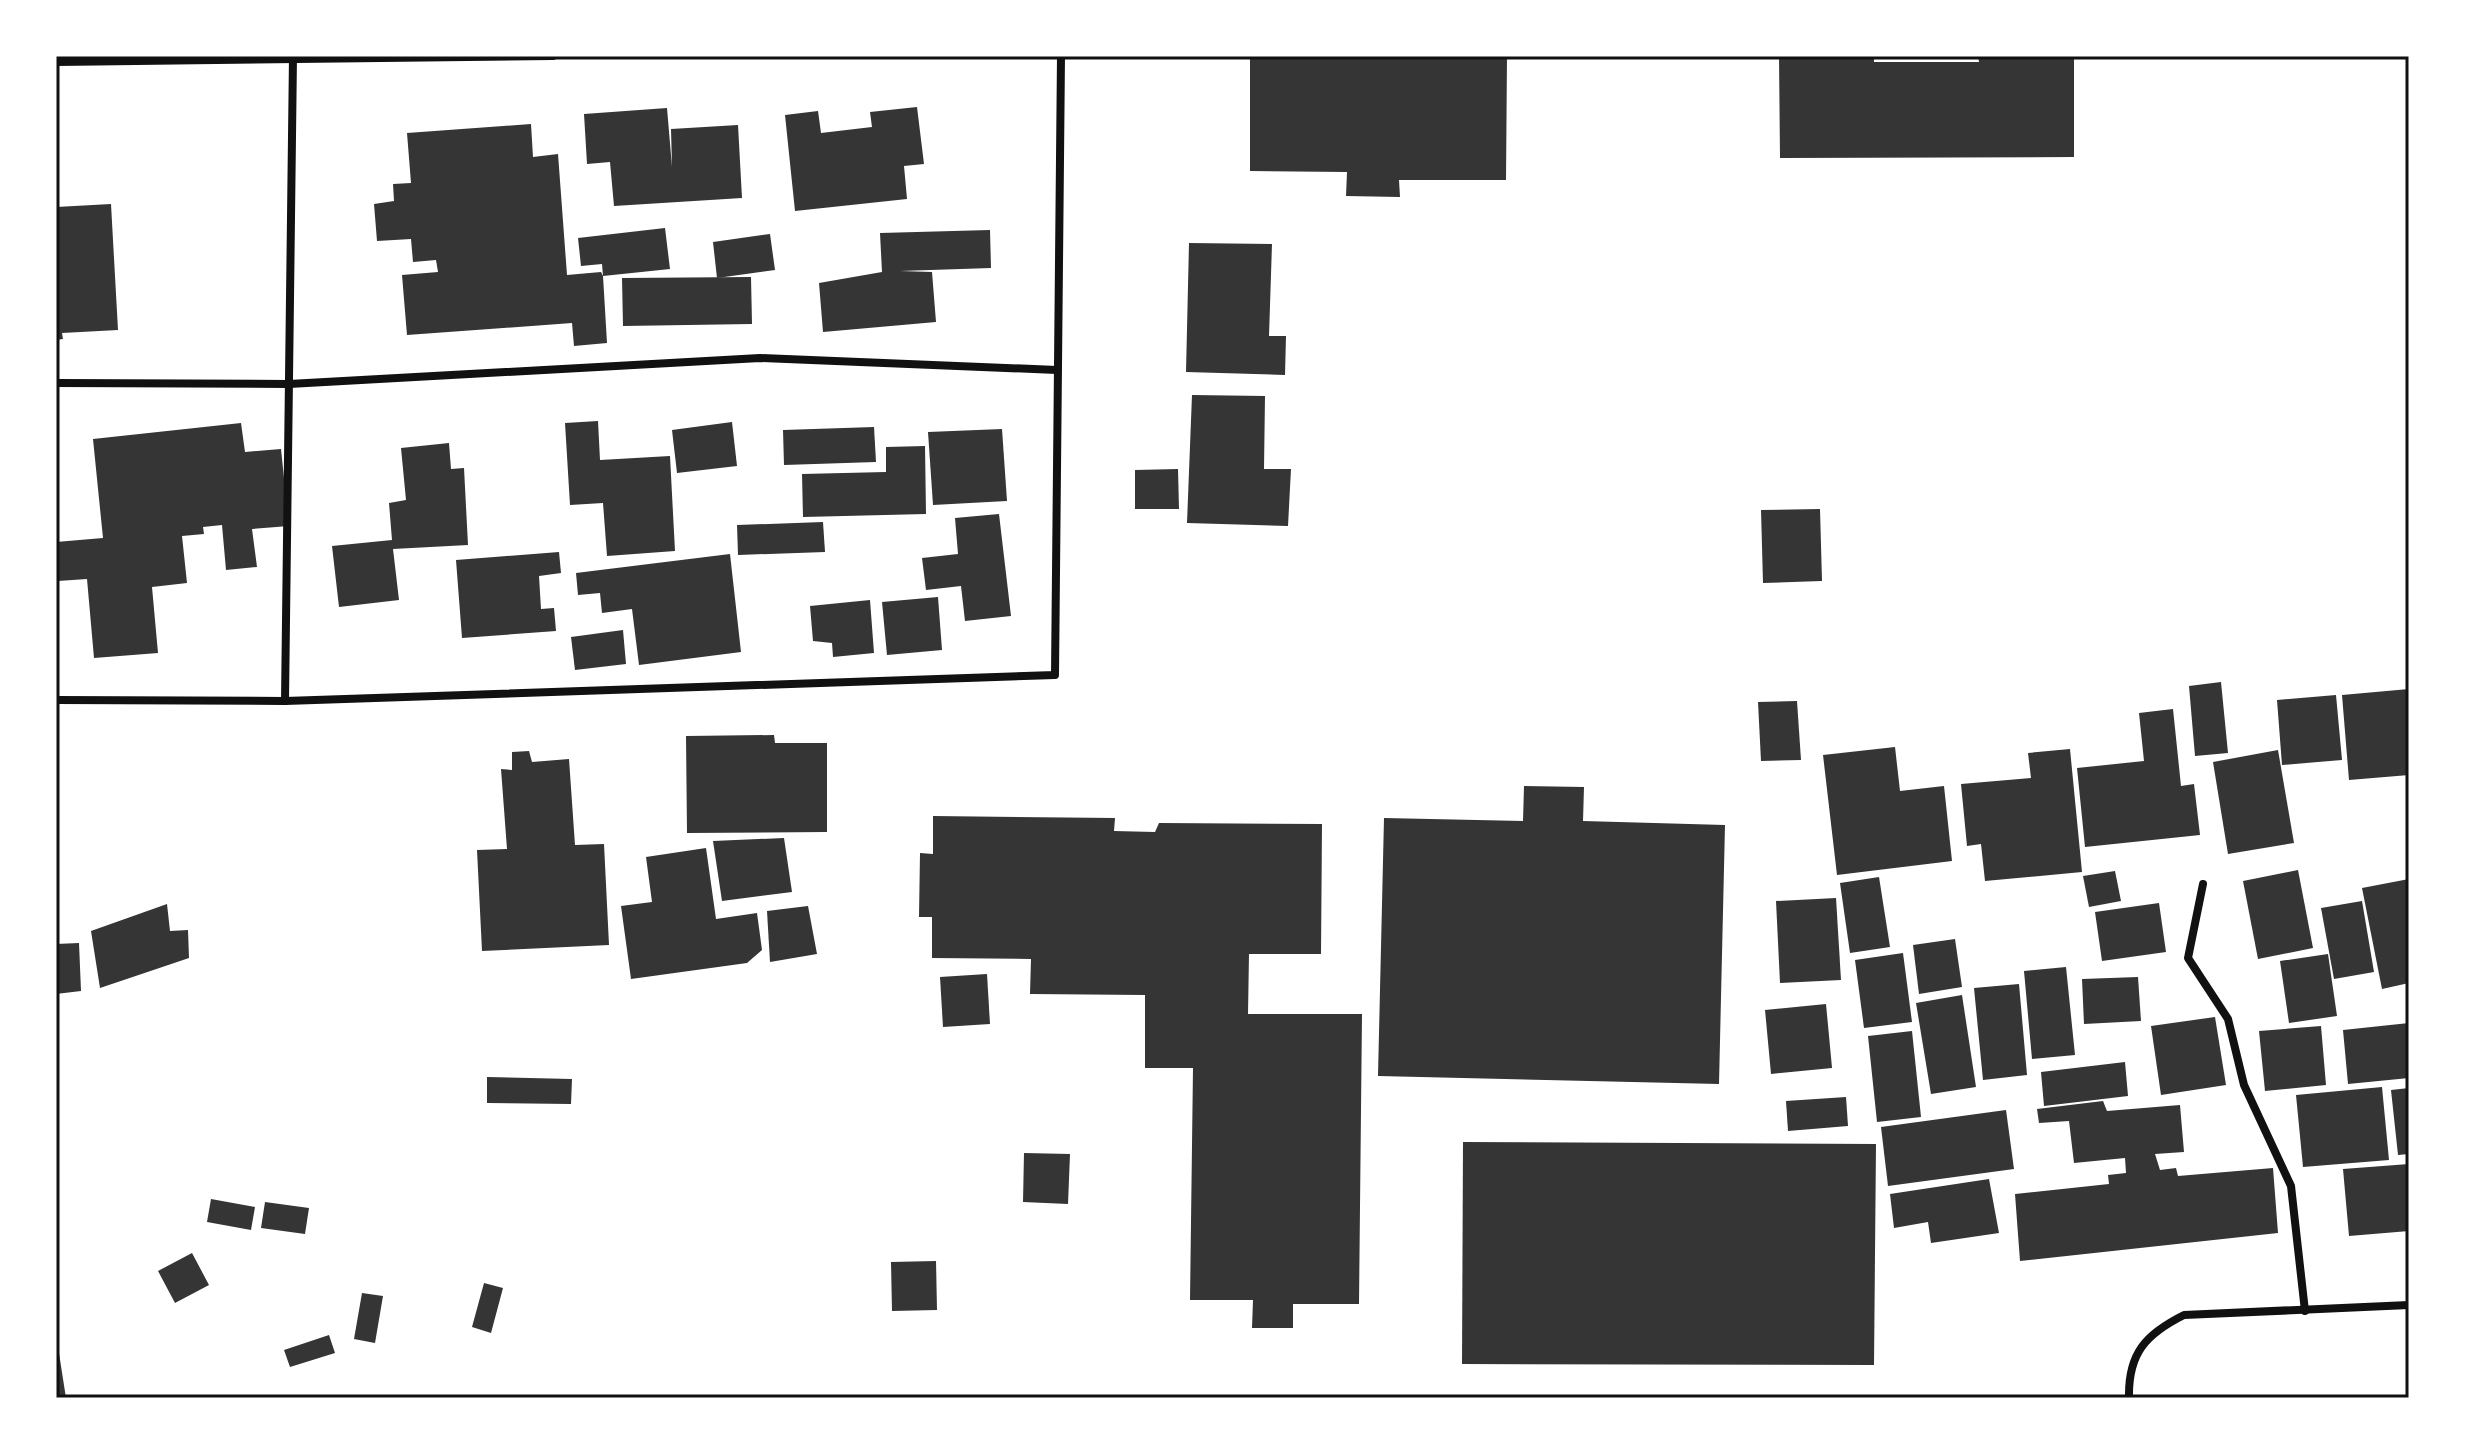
<svg xmlns="http://www.w3.org/2000/svg" width="2465" height="1454" font-family="'Crimson Pro',serif">
<style>
.building{fill:#353535}
.lines{fill:none;stroke-linecap:round;stroke-linejoin:round}
.minor{stroke:#111;stroke-width:8}
.neatline{fill:none;stroke:#111;stroke-width:3}
</style>
<rect width="100%" height="100%" fill="#fff"/>
<!-- building -->
<g class="building">
<polygon points="1250,56 1507,56 1506,180 1399,180 1400,197 1346,196 1347,172 1250,171"/>
<polygon points="1779,56 1874,56 1874,62 1979,62 1978,56 2074,56 2074,157 1780,158"/>
<polygon points="917,107 924,164 904,166 907,199 795,211 785,115 818,111 821,133 872,127 870,112"/>
<polygon points="667,108 672,167 671,129 738,125 742,198 614,206 610,162 587,164 584,114"/>
<polygon points="531,124 533,157 558,154 567,275 601,272 603,276 607,343 574,346 572,323 407,335 402,275 438,272 436,260 413,262 411,239 377,241 374,204 394,201 393,184 411,183 407,133"/>
<polygon points="111,204 118,330 62,333 63,339 56,340 56,207"/>
<polygon points="665,228 670,269 603,276 602,264 581,266 578,238"/>
<polygon points="990,230 991,268 900,271 932,272 936,322 823,332 819,283 882,272 880,233"/>
<polygon points="770,234 775,270 717,278 713,242"/>
<polygon points="1189,243 1272,244 1269,336 1286,336 1285,375 1186,372"/>
<polygon points="751,277 752,324 623,326 622,278"/>
<polygon points="1192,395 1265,396 1264,469 1291,469 1288,526 1187,523"/>
<polygon points="598,421 600,460 670,456 675,551 607,556 603,503 570,505 565,423"/>
<polygon points="732,422 737,466 677,473 672,430"/>
<polygon points="241,423 245,452 281,449 289,526 252,529 257,567 226,570 222,525 203,527 204,534 182,536 187,583 152,587 158,653 94,658 87,579 58,581 56,557 56,542 103,538 93,439"/>
<polygon points="874,427 876,462 784,465 783,430"/>
<polygon points="1002,429 1007,501 933,505 928,432"/>
<polygon points="449,443 451,469 464,468 468,545 393,549 399,600 339,607 332,546 392,540 389,503 406,500 401,448"/>
<polygon points="925,446 926,514 803,517 802,474 886,472 886,447"/>
<polygon points="1178,469 1179,509 1135,509 1135,470"/>
<polygon points="1820,509 1822,581 1763,583 1761,510"/>
<polygon points="999,514 1011,616 965,621 961,586 926,590 922,558 958,554 955,518"/>
<polygon points="823,522 825,552 738,555 737,525"/>
<polygon points="559,552 561,573 539,576 541,609 554,608 556,631 462,638 456,560"/>
<polygon points="730,554 741,652 639,665 632,609 602,613 600,593 578,595 576,573"/>
<polygon points="938,597 942,650 887,655 882,602"/>
<polygon points="870,600 874,653 833,657 832,643 813,641 810,606"/>
<polygon points="623,630 626,664 575,670 571,637"/>
<polygon points="2221,682 2228,753 2195,756 2189,686"/>
<polygon points="2409,689 2409,775 2349,780 2342,695"/>
<polygon points="2336,695 2342,760 2282,765 2277,700"/>
<polygon points="1797,701 1801,760 1761,761 1758,702"/>
<polygon points="2173,709 2181,786 2194,784 2200,835 2085,847 2077,768 2144,761 2139,713"/>
<polygon points="774,735 775,743 827,743 827,832 687,833 686,736"/>
<polygon points="1895,747 1900,791 1944,786 1952,861 1837,875 1823,755"/>
<polygon points="2070,749 2082,872 1985,881 1981,844 1967,846 1961,784 2031,778 2028,753"/>
<polygon points="2278,750 2294,843 2228,854 2213,762"/>
<polygon points="529,751 532,762 569,759 575,845 604,844 609,945 482,951 477,850 507,849 501,769 512,770 512,752"/>
<polygon points="1524,786 1584,787 1583,821 1725,825 1719,1084 1378,1076 1384,818 1523,821"/>
<polygon points="933,816 1115,818 1114,831 1155,832 1159,823 1322,824 1321,954 1249,954 1248,1014 1362,1014 1359,1304 1293,1304 1293,1328 1252,1328 1253,1300 1190,1300 1193,1068 1145,1068 1145,995 1030,994 1031,959 932,958 932,917 919,917 920,853 933,854"/>
<polygon points="784,838 792,892 722,901 713,841"/>
<polygon points="706,848 716,919 757,913 762,950 747,963 631,979 621,906 652,902 646,857"/>
<polygon points="2298,870 2313,948 2258,959 2243,881"/>
<polygon points="2115,871 2121,901 2089,907 2083,876"/>
<polygon points="1879,877 1890,947 1850,953 1840,883"/>
<polygon points="2409,879 2409,983 2382,989 2362,888"/>
<polygon points="1836,898 1841,980 1780,983 1776,901"/>
<polygon points="2362,901 2374,972 2334,979 2321,908"/>
<polygon points="2159,903 2166,952 2102,961 2095,912"/>
<polygon points="167,904 170,931 188,930 189,958 100,988 91,931"/>
<polygon points="808,906 817,954 770,962 767,911"/>
<polygon points="1955,939 1962,987 1919,994 1913,945"/>
<polygon points="79,943 81,991 56,994 56,944"/>
<polygon points="1903,953 1912,1022 1864,1028 1855,960"/>
<polygon points="2328,954 2337,1016 2289,1023 2280,961"/>
<polygon points="2066,967 2075,1055 2032,1059 2024,971"/>
<polygon points="987,974 990,1024 943,1027 940,977"/>
<polygon points="2138,977 2141,1021 2084,1024 2082,979"/>
<polygon points="2019,984 2027,1075 1983,1080 1974,988"/>
<polygon points="1962,995 1976,1087 1931,1094 1916,1003"/>
<polygon points="1826,1004 1832,1068 1771,1074 1765,1010"/>
<polygon points="2215,1017 2226,1085 2161,1095 2151,1026"/>
<polygon points="2409,1023 2409,1078 2348,1084 2343,1030"/>
<polygon points="2321,1026 2326,1085 2265,1091 2259,1031"/>
<polygon points="1912,1031 1921,1117 1877,1122 1868,1036"/>
<polygon points="2125,1062 2128,1096 2044,1106 2041,1072"/>
<polygon points="487,1077 572,1079 571,1104 487,1103"/>
<polygon points="2382,1087 2389,1160 2303,1167 2296,1095"/>
<polygon points="2409,1088 2409,1154 2398,1155 2391,1090"/>
<polygon points="1846,1097 1848,1126 1788,1131 1786,1101"/>
<polygon points="2103,1101 2107,1111 2180,1105 2184,1152 2155,1154 2160,1170 2176,1168 2178,1176 2273,1168 2278,1233 2020,1261 2015,1194 2109,1184 2108,1175 2126,1173 2125,1158 2074,1163 2069,1121 2039,1123 2037,1109"/>
<polygon points="2006,1110 2014,1169 1888,1186 1881,1127"/>
<polygon points="1463,1142 1876,1144 1874,1365 1462,1364"/>
<polygon points="1024,1153 1070,1154 1068,1204 1023,1202"/>
<polygon points="2409,1164 2409,1231 2349,1236 2343,1169"/>
<polygon points="1989,1179 1999,1233 1931,1243 1928,1222 1894,1228 1890,1194"/>
<polygon points="211,1199 255,1207 251,1230 207,1222"/>
<polygon points="265,1202 309,1208 305,1234 261,1228"/>
<polygon points="192,1253 209,1285 175,1303 158,1271"/>
<polygon points="936,1261 937,1310 892,1311 891,1262"/>
<polygon points="484,1283 503,1288 491,1333 472,1327"/>
<polygon points="362,1293 383,1296 375,1343 354,1339"/>
<polygon points="329,1335 335,1353 290,1367 284,1350"/>
<polygon points="56,1347 58,1347 66,1398 56,1398"/>
</g>
<g class="lines">
<!-- minor -->
<g class="minor">
<polyline points="56,62 553,56"/>
<polyline points="56,383 289,384 760,358 1057,370"/>
<polyline points="56,700 285,701 1055,675 1061,56"/>
<polyline points="285,701 293,56"/>
<polyline points="2203,884 2188,958 2228,1019 2244,1085 2291,1186 2305,1311"/>
<path d="M2129,1398C2128,1353 2146,1334 2184,1315L2409,1305"/>
</g>
</g>
<!-- border -->
<rect width="2465" height="1454" fill="none" stroke="#ffffff" stroke-width="116"/>
<rect x="58" y="58" width="2349" height="1338" class="neatline"/>
</svg>
